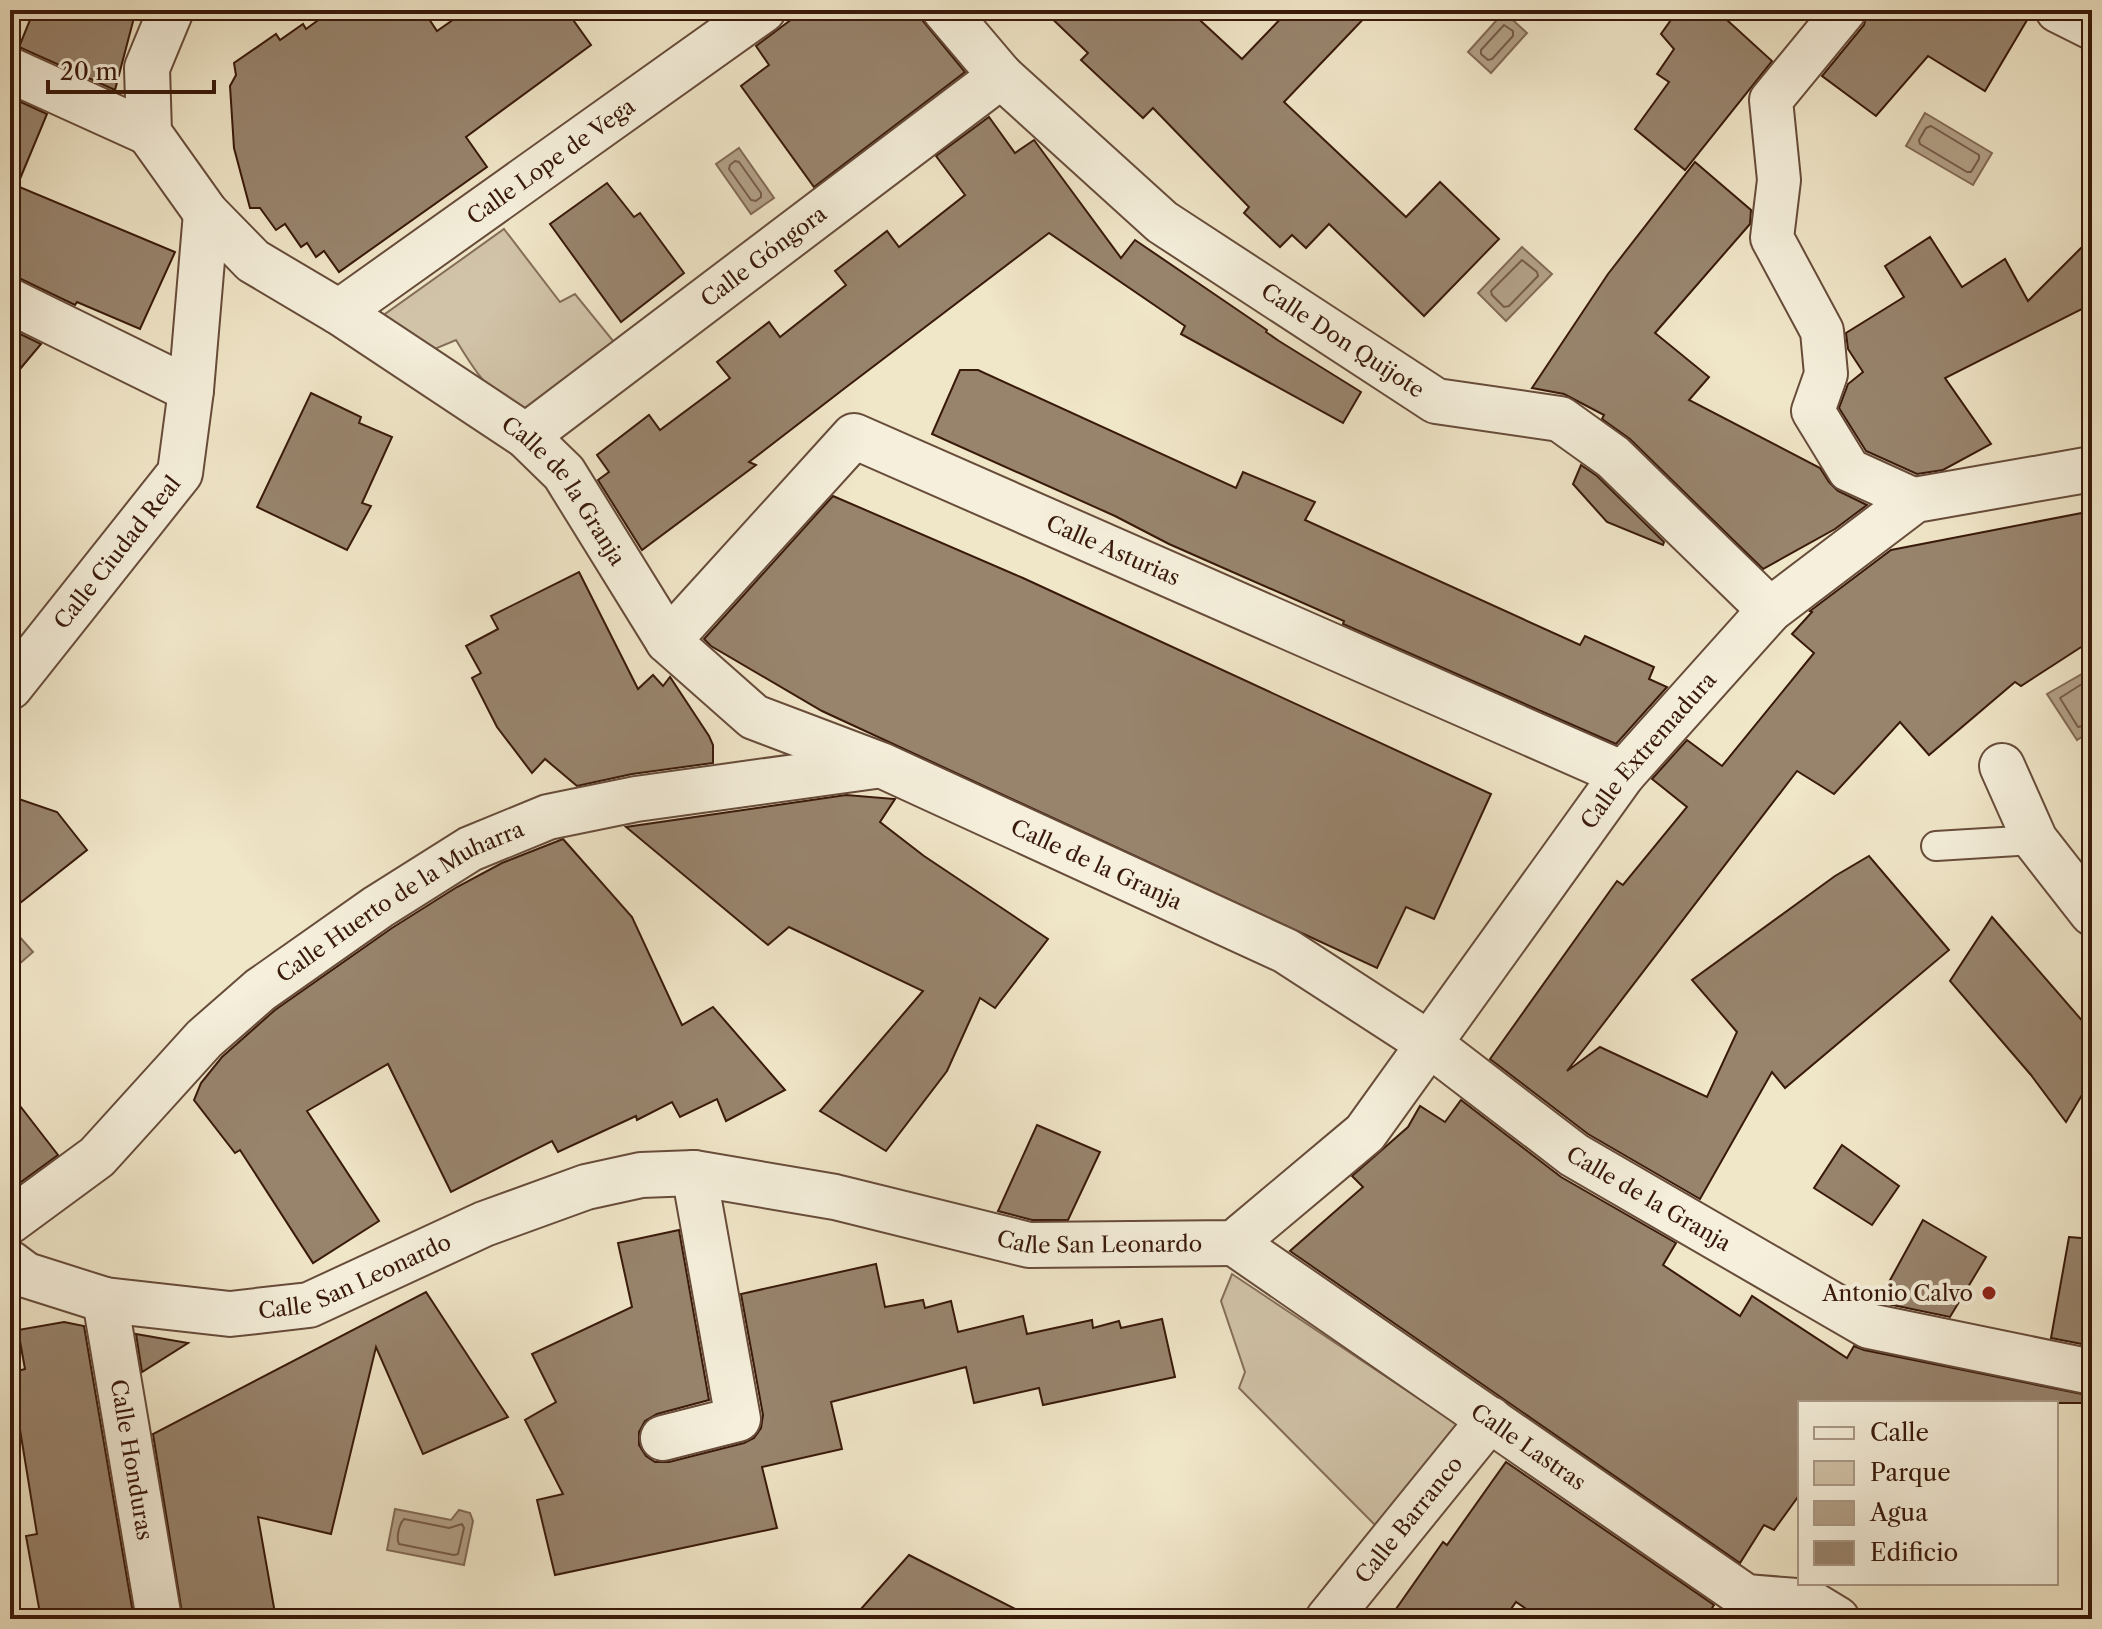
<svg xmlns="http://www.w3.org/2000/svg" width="2102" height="1629" font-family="'Libre Caslon Text',serif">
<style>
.green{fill:#d1c3a8;stroke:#856e59;stroke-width:2}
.water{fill:#b2a087;stroke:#826a55;stroke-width:2}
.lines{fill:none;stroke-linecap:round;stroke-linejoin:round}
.shore{stroke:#765c48;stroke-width:2}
.building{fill:#98846d;stroke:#39190a;stroke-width:2}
.service-casing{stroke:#674c3a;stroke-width:32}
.pedestrian-casing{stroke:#674c3a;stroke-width:46}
.minor-casing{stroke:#674c3a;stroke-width:48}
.service{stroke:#f5efdb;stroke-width:28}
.pedestrian{stroke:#f5efdb;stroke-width:42}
.minor{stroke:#f5efdb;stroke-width:44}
.poi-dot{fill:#8f2418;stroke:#f5efdb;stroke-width:3}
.labels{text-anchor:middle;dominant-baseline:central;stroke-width:8;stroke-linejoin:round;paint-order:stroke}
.street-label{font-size:22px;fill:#39190a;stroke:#f5efdb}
.poi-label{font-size:22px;fill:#39190a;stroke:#f5efdb;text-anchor:end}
</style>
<rect width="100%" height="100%" fill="#f0e6c8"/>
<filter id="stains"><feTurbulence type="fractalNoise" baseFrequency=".0025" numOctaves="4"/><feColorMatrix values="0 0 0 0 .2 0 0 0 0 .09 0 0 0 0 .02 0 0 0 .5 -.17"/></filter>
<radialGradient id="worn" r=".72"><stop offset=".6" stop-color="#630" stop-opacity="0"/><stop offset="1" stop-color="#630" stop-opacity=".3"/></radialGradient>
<!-- green -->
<g class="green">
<path d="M504,229L560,302L575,294L614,342L520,412C487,389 477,375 456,340L430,351L378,319Z"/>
<polygon points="1232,1274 1460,1426 1375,1525 1239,1388 1245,1372 1221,1301"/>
</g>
<!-- water -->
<g class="water">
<polygon points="1504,12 1527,33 1491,73 1468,52"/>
<polygon points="1925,113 1992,153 1973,185 1906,146"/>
<polygon points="739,148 774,198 751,214 716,164"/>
<polygon points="1522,247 1552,274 1506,321 1478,293"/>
<polygon points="2087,671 2092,678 2092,730 2077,740 2047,694"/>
<polygon points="10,926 33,952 10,972"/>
<polygon points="395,1509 451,1520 459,1510 470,1513 473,1521 464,1565 387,1550"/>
</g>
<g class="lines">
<!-- shore -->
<g class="shore">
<polygon points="1504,25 1513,31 1513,36 1492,59 1488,60 1481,54 1481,50"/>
<polygon points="1931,126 1979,155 1979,159 1971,172 1967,172 1920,144 1919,140 1926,128"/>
<polygon points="735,161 739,162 761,193 761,197 756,201 751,200 729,169 730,165"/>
<polygon points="1522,260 1537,272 1538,276 1509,306 1504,307 1492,295 1491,291"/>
<polyline points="2092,681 2085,682 2060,698 2078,727 2092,724"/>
<path d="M404,1519L449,1528L462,1524L464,1528L458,1554L454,1555L399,1544C396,1538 399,1524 404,1519Z"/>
</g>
</g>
<!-- building -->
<g class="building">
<polygon points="34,10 136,10 115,90 19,47"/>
<polygon points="332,10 423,10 437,31 467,10 566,10 591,45 466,137 487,167 339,272 324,251 316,257 307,243 301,247 285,224 276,230 260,208 250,208 234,148 230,86 236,75 234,63 276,34 280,40 303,24 306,29"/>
<polygon points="804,10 914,10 965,72 814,187 741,86 769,65 756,46"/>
<polygon points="1043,10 1189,10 1242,59 1289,10 1372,10 1284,102 1406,217 1440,182 1499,239 1424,316 1329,224 1306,248 1292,235 1280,247 1244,213 1249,207 1153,108 1143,118 1081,60 1088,53"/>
<polygon points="1678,10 1716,10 1772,61 1685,170 1635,129 1669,82 1657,74 1674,49 1661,34"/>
<polygon points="1868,10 2033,10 1985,91 1928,56 1876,116 1822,76 1864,25"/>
<polygon points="10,97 47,114 17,186 175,252 140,329 77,302 75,305 21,279 10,276"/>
<polygon points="989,117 1015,153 1034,140 1121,258 1135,240 1267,330 1266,332 1279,341 1361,392 1343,423 1181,334 1185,326 1049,233 845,388 749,462 756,465 642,550 598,480 609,472 597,455 649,415 660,430 730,378 717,362 769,322 780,337 846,285 835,271 887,231 899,247 965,195 936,156"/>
<polygon points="1695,162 1751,210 1750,224 1655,333 1709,377 1689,400 1820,468 1829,482 1838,491 1867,505 1835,529 1763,569 1630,439 1602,419 1604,415 1564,394 1532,388 1608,274"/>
<polygon points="607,183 634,217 640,213 684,273 621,322 550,224"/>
<polygon points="1930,237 1962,287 2005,259 2028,301 2092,237 2092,304 1945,378 1991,444 1943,470 1917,474 1866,451 1839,408 1848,384 1863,372 1848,349 1846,333 1904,297 1885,266"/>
<polygon points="10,329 41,344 10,381"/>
<polygon points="960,370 978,370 1236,488 1243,472 1315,502 1305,520 1580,645 1585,636 1654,667 1649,679 1667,687 1616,744 1343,624 1344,621 1169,544 1115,516 932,434"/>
<polygon points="311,393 361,417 359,423 392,437 362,503 371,506 347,550 257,507"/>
<polygon points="1581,465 1597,476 1664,542 1663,545 1607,522 1573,484"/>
<polygon points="833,496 1023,578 1491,794 1434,919 1406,907 1377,968 822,711 711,646 704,639"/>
<polygon points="2092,511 2092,640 2021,686 2015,682 1929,755 1900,722 1834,794 1797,771 1567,1071 1600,1047 1707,1097 1737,1032 1692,980 1835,876 1869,856 1949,950 1785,1088 1772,1072 1700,1199 1588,1134 1490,1059 1617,881 1623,885 1687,807 1652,779 1687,740 1722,766 1814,653 1792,634 1812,612 1810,611 1891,550"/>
<polygon points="579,572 638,689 653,675 663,686 670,677 709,736 713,745 713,763 632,774 577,786 545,759 532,773 497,727 472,678 481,673 466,646 498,629 491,616"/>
<polygon points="846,795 895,799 880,822 924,856 1048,939 995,1008 980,998 947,1071 886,1151 820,1111 923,991 789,927 768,945 626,827"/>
<polygon points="10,796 57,812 87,850 10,911"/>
<polygon points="563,839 632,917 682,1025 713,1007 785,1090 726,1121 717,1099 680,1117 672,1102 637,1120 636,1116 558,1152 552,1141 451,1192 388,1064 307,1111 379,1221 313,1263 240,1150 235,1153 194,1100 201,1083 222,1057 275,1010 392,928 457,887 502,863"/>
<polygon points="1992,917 2092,1032 2092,1078 2066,1122 2031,1075 1950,981"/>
<polygon points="10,1093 58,1155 10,1190"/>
<polygon points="1461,1100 1561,1177 1676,1243 1663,1265 1740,1316 1752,1296 1847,1358 1854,1346 1864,1350 2092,1396 2092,1403 1800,1403 1800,1494 1774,1530 1764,1525 1740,1563 1290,1251 1363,1187 1352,1176 1408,1127 1420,1106 1445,1122"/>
<polygon points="1037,1125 1100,1152 1068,1220 1032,1220 998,1211"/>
<polygon points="1842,1145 1899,1186 1872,1225 1814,1188"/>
<polygon points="1923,1220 1986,1257 1950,1317 1878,1302"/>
<polygon points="679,1230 709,1400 657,1414 645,1421 639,1432 639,1445 646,1456 655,1462 669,1462 744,1443 754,1438 761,1428 763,1415 741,1294 876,1264 885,1307 923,1300 925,1308 951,1301 958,1332 1023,1316 1027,1334 1092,1320 1093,1328 1119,1321 1121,1328 1162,1319 1175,1377 1043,1405 1039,1388 974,1403 966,1367 831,1402 842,1449 762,1467 777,1528 555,1575 537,1500 563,1494 525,1420 556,1402 532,1354 632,1307 618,1243"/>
<polygon points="2069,1237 2092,1239 2092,1346 2051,1338"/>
<polygon points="426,1292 508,1417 423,1454 376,1347 331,1534 258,1517 276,1619 183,1619 153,1434"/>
<polygon points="64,1322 84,1326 134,1619 41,1619 26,1536 37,1534 15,1399 19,1399 14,1372 25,1369 18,1330"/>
<polygon points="136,1334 188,1343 142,1372"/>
<polygon points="1506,1462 1714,1605 1705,1619 1541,1619 1516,1602 1504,1619 1389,1619 1443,1542 1447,1545"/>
<polygon points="909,1555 1035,1619 852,1619"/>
</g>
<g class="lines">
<defs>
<polyline id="service" points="1936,846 2035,840"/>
<polyline id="pedestrian" points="1845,10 1771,100 1779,180 1772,238 1822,331 1826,374 1813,411 1849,470 1915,500"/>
<g id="minor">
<path id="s1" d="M171,10L147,68L149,133L206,213L253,261L339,312L526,436L564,473L668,641L754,717L881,765L1286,951L1428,1043L1574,1155L1869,1326L2092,1372"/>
<path id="s2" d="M945,10L1001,76L1162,222L1436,401L1560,419L1613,457L1770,610"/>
<polyline points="2058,10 2092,27"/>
<polyline points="10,70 149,133"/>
<polyline points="10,301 191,390"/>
<path id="s3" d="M339,312L763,10"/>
<path id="s4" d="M526,436L1001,76"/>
<path id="s5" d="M668,641L854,436L1623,774"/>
<path id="s6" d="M10,687L180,473L191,390L206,213"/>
<polyline points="2002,766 2035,840 2092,913"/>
<path id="s7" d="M10,1221L97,1157L204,1039L260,990L378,907L470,849L548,817L636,799L875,766"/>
<path id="s8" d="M1234,1243L1746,1597L1809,1602L1837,1619"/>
<path id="s9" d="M10,1263L26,1275L105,1300L230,1314L309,1305L484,1224L586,1187L641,1175L694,1173L835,1197L1029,1245L1234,1243L1365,1133L1623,774L1770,610L1915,500L2092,469"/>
<path id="s10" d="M105,1300L159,1619"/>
<polyline points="663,1438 738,1419 694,1173"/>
<path id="s11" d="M1328,1619L1490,1419"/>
</g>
</defs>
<!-- service casing -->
<use href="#service" class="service-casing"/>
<!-- pedestrian casing -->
<use href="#pedestrian" class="pedestrian-casing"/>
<!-- minor casing -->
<use href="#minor" class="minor-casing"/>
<!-- service -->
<use href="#service" class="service"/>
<!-- pedestrian -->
<use href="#pedestrian" class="pedestrian"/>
<!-- minor -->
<use href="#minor" class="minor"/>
</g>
<!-- markers -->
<circle class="poi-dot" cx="1989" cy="1293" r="8"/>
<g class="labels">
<!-- street labels -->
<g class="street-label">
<text stroke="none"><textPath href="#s3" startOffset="260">Calle Lope de Vega</textPath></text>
<text stroke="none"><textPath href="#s4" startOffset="298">Calle Góngora</textPath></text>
<text stroke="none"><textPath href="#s2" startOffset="520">Calle Don Quijote</textPath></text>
<text stroke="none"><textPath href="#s1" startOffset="684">Calle de la Granja</textPath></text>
<text stroke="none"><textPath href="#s5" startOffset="560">Calle Asturias</textPath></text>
<text stroke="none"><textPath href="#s6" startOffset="172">Calle Ciudad Real</textPath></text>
<text stroke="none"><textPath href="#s9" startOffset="1914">Calle Extremadura</textPath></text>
<text stroke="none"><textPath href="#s1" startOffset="1356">Calle de la Granja</textPath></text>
<text stroke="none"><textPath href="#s7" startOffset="508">Calle Huerto de la Muharra</textPath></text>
<text stroke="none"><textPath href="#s1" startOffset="2004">Calle de la Granja</textPath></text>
<text stroke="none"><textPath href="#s9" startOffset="1132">Calle San Leonardo</textPath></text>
<text stroke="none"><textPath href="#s9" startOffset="360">Calle San Leonardo</textPath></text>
<text stroke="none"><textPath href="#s8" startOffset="358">Calle Lastras</textPath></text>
<text stroke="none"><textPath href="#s10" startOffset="162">Calle Honduras</textPath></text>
<text stroke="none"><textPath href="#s11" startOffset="128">Calle Barranco</textPath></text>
</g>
<!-- poi labels -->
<g class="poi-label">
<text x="1973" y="1293">Antonio Calvo</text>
</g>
</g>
<!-- margin -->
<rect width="2102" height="1629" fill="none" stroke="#f0e6c8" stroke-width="40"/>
<rect x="12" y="12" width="2078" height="1605" fill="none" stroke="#39190a" stroke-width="4"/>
<rect x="20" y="20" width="2062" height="1589" fill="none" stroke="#39190a" stroke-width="2"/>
<!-- legend -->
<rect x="1798" y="1401" width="260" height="184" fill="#f5efdb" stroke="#aa9987" stroke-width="2"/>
<rect x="1814" y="1427" width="40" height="12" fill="#f5efdb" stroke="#aa9987" stroke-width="2"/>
<text x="1870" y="1441" font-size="24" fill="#39190a">Calle</text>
<rect x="1814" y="1461" width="40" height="24" fill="#d1c3a8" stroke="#aa9987" stroke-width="2"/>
<text x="1870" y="1481" font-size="24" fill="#39190a">Parque</text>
<rect x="1814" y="1501" width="40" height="24" fill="#b2a087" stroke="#aa9987" stroke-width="2"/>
<text x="1870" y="1521" font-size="24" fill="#39190a">Agua</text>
<rect x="1814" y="1541" width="40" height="24" fill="#98846d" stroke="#aa9987" stroke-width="2"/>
<text x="1870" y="1561" font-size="24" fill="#39190a">Edificio</text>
<!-- scale -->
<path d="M48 80v12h166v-12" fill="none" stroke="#39190a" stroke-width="4"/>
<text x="60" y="80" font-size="24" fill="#39190a" stroke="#f5efdb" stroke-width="6" paint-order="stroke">20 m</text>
<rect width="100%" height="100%" filter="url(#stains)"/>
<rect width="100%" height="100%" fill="url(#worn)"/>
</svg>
